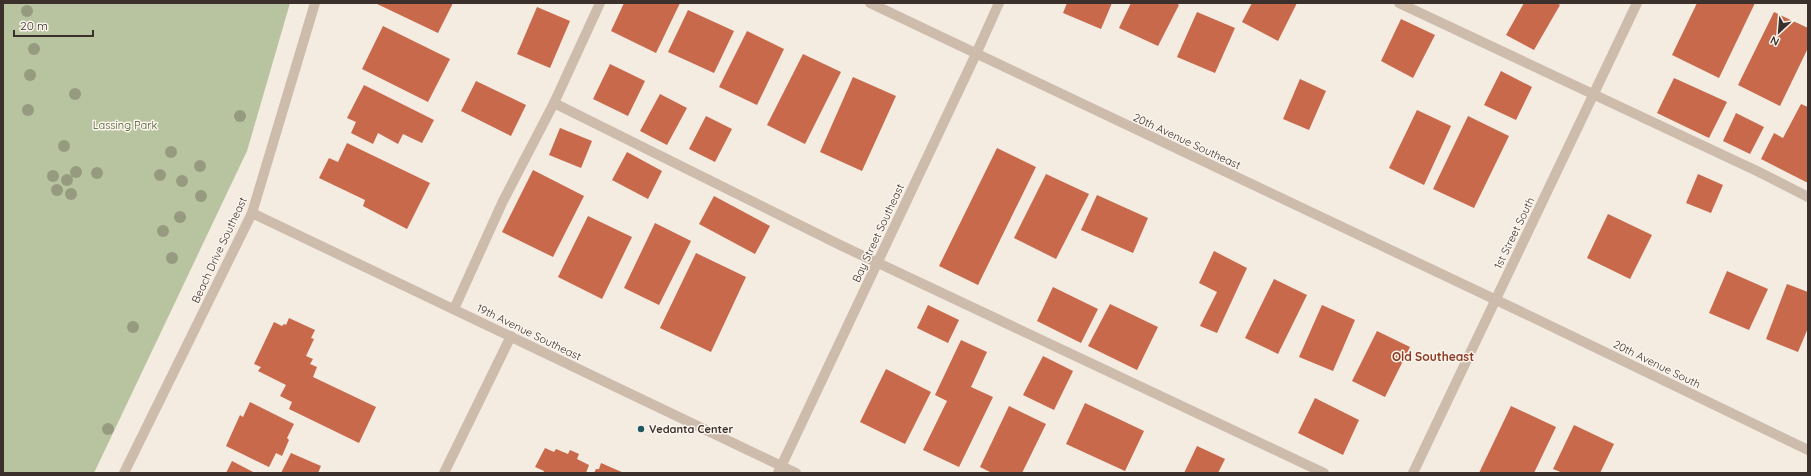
<svg xmlns="http://www.w3.org/2000/svg" width="1811" height="476" font-family="Quicksand,sans-serif">
<style>
.green{fill:#b8c4a0}
.building{fill:#c8694b}
.lines{fill:none;stroke-linecap:round;stroke-linejoin:round}
.service{stroke:#cdbbac;stroke-width:10}
.minor{stroke:#cdbbac;stroke-width:10}
.tree{fill:#969b7f}
.poi-dot{fill:#1f5a5e;stroke:#fbf5ee;stroke-width:1.5}
.labels{text-anchor:middle;dominant-baseline:central;stroke-width:3;stroke-linejoin:round;paint-order:stroke}
.park-label{font-size:11px;fill:#4a5a2e;stroke:#fbf5ee}
.street-label{font-size:11px;fill:#3b302b;stroke:#fbf5ee}
.poi-label{font-size:11px;font-weight:bold;fill:#3b302b;stroke:#fbf5ee;text-anchor:start}
.neighbourhood-label{font-size:12px;font-weight:bold;fill:#8c3b22;stroke:#fbf5ee}
</style>
<rect width="100%" height="100%" fill="#f4ebe1"/>
<!-- green -->
<polygon class="green" points="3,3 290,3 247,151 94,473 3,473"/>
<!-- building -->
<g class="building">
<polygon points="375,3 453,3 438,33"/>
<polygon points="624,3 680,3 656,53 611,31"/>
<polygon points="1067,3 1112,3 1101,29 1063,13"/>
<polygon points="1131,3 1176,3 1179,5 1158,46 1119,28"/>
<polygon points="1252,3 1297,3 1278,41 1242,22"/>
<polygon points="1524,3 1557,3 1560,5 1534,50 1506,35"/>
<polygon points="1697,3 1755,3 1719,78 1672,55"/>
<polygon points="537,7 570,21 550,68 517,54"/>
<polygon points="688,10 734,31 714,73 668,52"/>
<polygon points="1197,12 1235,28 1215,73 1177,57"/>
<polygon points="1774,12 1808,28 1808,48 1780,106 1738,85"/>
<polygon points="1401,19 1435,35 1413,78 1381,61"/>
<polygon points="383,26 450,59 428,102 362,69"/>
<polygon points="747,31 784,49 757,105 719,87"/>
<polygon points="803,54 841,72 805,144 767,125"/>
<polygon points="610,64 645,81 628,116 593,99"/>
<polygon points="1501,71 1532,87 1516,120 1484,105"/>
<polygon points="853,77 896,96 862,171 820,152"/>
<polygon points="1674,78 1727,102 1709,138 1657,113"/>
<polygon points="1300,79 1326,91 1309,130 1283,119"/>
<polygon points="476,81 526,105 511,136 461,111"/>
<polygon points="364,85 434,120 422,143 403,134 398,144 378,133 373,144 351,133 356,122 347,118"/>
<polygon points="660,94 687,108 667,145 640,131"/>
<polygon points="1801,104 1808,107 1808,183 1761,159 1774,133 1783,138"/>
<polygon points="1417,110 1451,126 1424,185 1389,168"/>
<polygon points="1736,113 1764,127 1750,154 1723,141"/>
<polygon points="706,116 732,129 715,162 689,149"/>
<polygon points="1468,116 1509,136 1474,208 1433,189"/>
<polygon points="560,128 592,141 581,168 549,155"/>
<polygon points="347,143 430,183 407,229 363,206 365,200 319,178 329,158 338,162"/>
<polygon points="997,148 1036,167 978,285 939,266"/>
<polygon points="627,152 662,171 648,199 612,180"/>
<polygon points="533,170 584,196 553,257 502,232"/>
<polygon points="1046,174 1089,194 1056,259 1014,238"/>
<polygon points="1698,174 1723,185 1711,213 1686,203"/>
<polygon points="1097,195 1148,218 1133,253 1081,230"/>
<polygon points="714,196 770,226 755,254 699,224"/>
<polygon points="1608,214 1652,235 1630,279 1587,258"/>
<polygon points="588,216 632,237 602,299 558,277"/>
<polygon points="655,223 691,241 659,305 624,288"/>
<polygon points="1214,251 1247,268 1217,333 1200,326 1217,292 1199,283"/>
<polygon points="696,253 746,277 711,352 660,328"/>
<polygon points="1727,271 1768,289 1749,330 1709,313"/>
<polygon points="1274,279 1307,295 1278,354 1245,338"/>
<polygon points="1787,284 1808,292 1808,328 1798,352 1766,339"/>
<polygon points="1053,287 1098,309 1081,343 1037,321"/>
<polygon points="1110,304 1158,327 1137,370 1088,346"/>
<polygon points="928,305 959,320 948,343 917,328"/>
<polygon points="1322,305 1355,320 1333,371 1299,357"/>
<polygon points="289,318 315,330 311,338 314,339 306,356 313,359 310,364 317,367 313,377 376,407 359,443 289,409 292,402 280,396 286,385 258,371 261,367 254,364 274,322 282,326 284,324 286,325"/>
<polygon points="1377,331 1410,347 1385,397 1352,381"/>
<polygon points="961,340 987,352 971,387 993,397 959,467 923,450 947,401 935,395"/>
<polygon points="1043,356 1073,371 1054,410 1023,395"/>
<polygon points="886,369 931,392 905,444 860,422"/>
<polygon points="1315,398 1359,420 1343,455 1298,433"/>
<polygon points="250,402 294,424 287,438 289,440 282,456 276,453 269,467 226,446 240,415 243,417"/>
<polygon points="1085,403 1144,431 1125,471 1066,444"/>
<polygon points="1009,406 1046,424 1022,473 992,473 980,467"/>
<polygon points="1511,406 1556,427 1534,473 1479,473"/>
<polygon points="1574,425 1614,444 1600,473 1563,473 1553,469"/>
<polygon points="1197,446 1225,459 1218,473 1184,473"/>
<polygon points="545,448 554,452 556,449 568,454 570,450 579,454 577,459 589,465 586,473 543,473 544,471 535,467"/>
<polygon points="291,453 321,466 318,473 281,473"/>
<polygon points="232,461 255,473 226,473"/>
<polygon points="601,463 624,473 594,473 596,469 599,469"/>
</g>
<g class="lines">
<!-- service -->
<g class="service">
<polyline points="1399,3 1759,172 1808,197"/>
<polyline points="554,103 600,3"/>
<polyline points="454,309 503,201 554,103 840,245 1324,473"/>
<polyline points="444,473 511,336"/>
</g>
<!-- minor -->
<g class="minor">
<polyline points="870,3 1532,317 1808,450"/>
<polyline points="252,213 796,473"/>
<polyline points="124,473 252,213 315,3"/>
<polyline points="778,473 976,54 999,3"/>
<polyline points="1413,473 1637,3"/>
</g>
</g>
<!-- trees -->
<g class="tree">
<circle cx="27" cy="11" r="6"/>
<circle cx="34" cy="49" r="6"/>
<circle cx="30" cy="75" r="6"/>
<circle cx="75" cy="94" r="6"/>
<circle cx="28" cy="110" r="6"/>
<circle cx="240" cy="116" r="6"/>
<circle cx="64" cy="146" r="6"/>
<circle cx="171" cy="152" r="6"/>
<circle cx="200" cy="166" r="6"/>
<circle cx="76" cy="172" r="6"/>
<circle cx="97" cy="173" r="6"/>
<circle cx="160" cy="175" r="6"/>
<circle cx="53" cy="176" r="6"/>
<circle cx="67" cy="180" r="6"/>
<circle cx="182" cy="181" r="6"/>
<circle cx="57" cy="190" r="6"/>
<circle cx="71" cy="194" r="6"/>
<circle cx="201" cy="196" r="6"/>
<circle cx="180" cy="217" r="6"/>
<circle cx="163" cy="231" r="6"/>
<circle cx="172" cy="258" r="6"/>
<circle cx="133" cy="327" r="6"/>
<circle cx="108" cy="429" r="6"/>
</g>
<!-- markers -->
<circle class="poi-dot" cx="641" cy="429" r="4"/>
<g class="labels">
<!-- park labels -->
<g class="park-label">
<text x="125" y="125">Lassing Park</text>
</g>
<!-- street labels -->
<g class="street-label">
<text transform="translate(1187 141) rotate(25)">20th Avenue Southeast</text>
<text transform="translate(878 233) rotate(-65)">Bay Street Southeast</text>
<text transform="translate(1514 233) rotate(-64)">1st Street South</text>
<text transform="translate(219 250) rotate(-65)">Beach Drive Southeast</text>
<text transform="translate(529 332) rotate(26)">19th Avenue Southeast</text>
<text transform="translate(1657 364) rotate(26)">20th Avenue South</text>
</g>
<!-- poi labels -->
<g class="poi-label">
<text x="649" y="429">Vedanta Center</text>
</g>
<!-- neighbourhood labels -->
<g class="neighbourhood-label">
<text x="1433" y="356">Old Southeast</text>
</g>
</g>
<!-- border -->
<rect width="1811" height="476" fill="none" stroke="#3b302b" stroke-width="8"/>
<!-- north arrow -->
<g transform="translate(1779 32) rotate(206)" stroke="#fbf5ee" stroke-width="3" paint-order="stroke">
<path d="M0-3L7 15L0 10L-7 15Z" fill="#3b302b"/>
<text y="-6" font-size="11" font-weight="bold" text-anchor="middle" fill="#3b302b">N</text>
</g>
<!-- scale -->
<path d="M14 30v6h79v-6" fill="none" stroke="#3b302b" stroke-width="2"/>
<text x="20" y="30" font-size="12" fill="#3b302b" stroke="#fbf5ee" stroke-width="3" paint-order="stroke">20 m</text>
</svg>
